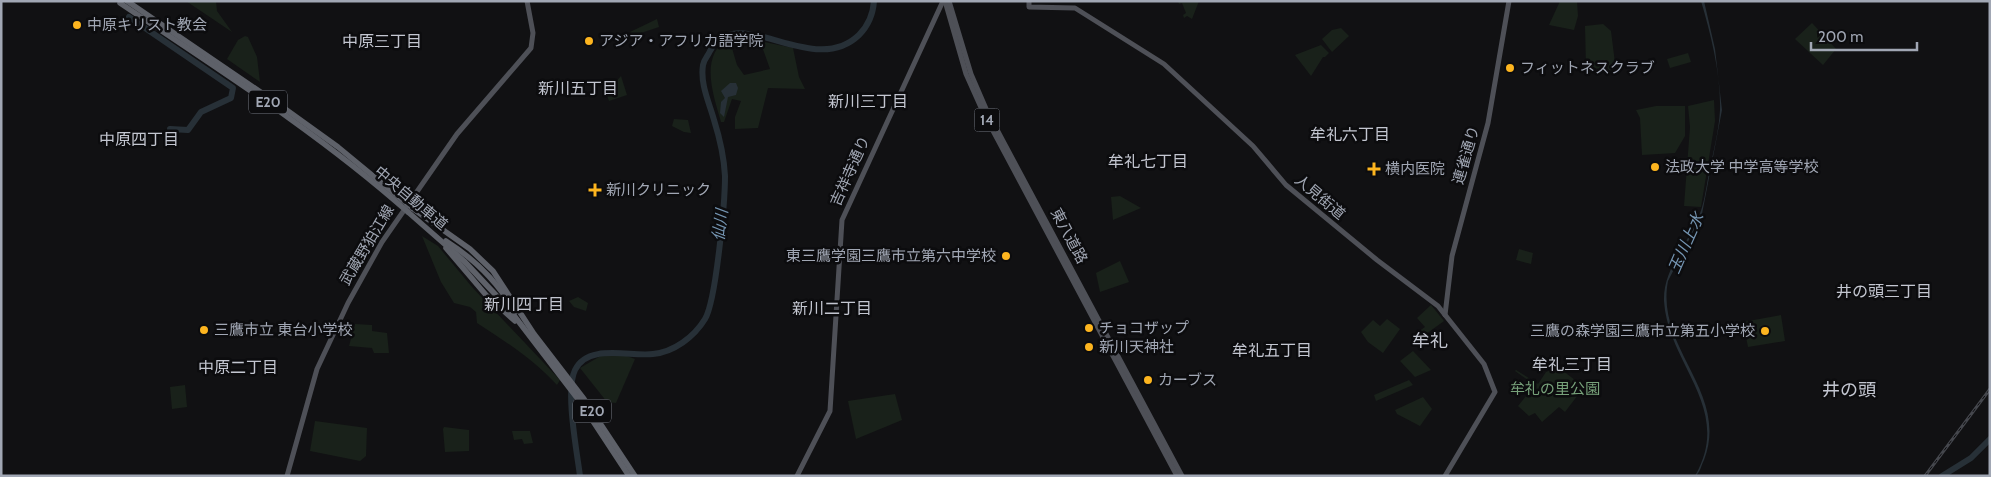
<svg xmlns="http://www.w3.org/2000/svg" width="1991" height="477" font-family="Cabin,'Noto Sans JP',sans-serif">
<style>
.green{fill:#19211a}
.water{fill:#273037}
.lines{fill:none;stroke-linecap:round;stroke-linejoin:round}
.river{stroke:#273037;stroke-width:6}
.major{stroke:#4e5057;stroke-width:5}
.highway{stroke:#5e6169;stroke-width:5.5}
.rail-casing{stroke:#45474d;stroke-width:3}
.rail{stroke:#0c0c0e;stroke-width:1;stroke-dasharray:4;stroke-linecap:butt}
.highway-bridge{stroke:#5e6169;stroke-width:5.5}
.poi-dot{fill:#fdb51f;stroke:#0c0c0e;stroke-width:2}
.labels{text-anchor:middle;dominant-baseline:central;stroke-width:5;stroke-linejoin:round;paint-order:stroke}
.shield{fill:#0c0c0e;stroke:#747882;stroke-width:1}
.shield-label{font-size:14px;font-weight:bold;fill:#a1a7b4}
.poi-label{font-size:15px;fill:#a1a7b4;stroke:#0c0c0e;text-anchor:start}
.street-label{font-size:15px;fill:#a1a7b4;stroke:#0c0c0e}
.park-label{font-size:15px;fill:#77a17a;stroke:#0c0c0e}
.neighbourhood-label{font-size:16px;fill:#c3c6d0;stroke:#0c0c0e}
.water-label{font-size:16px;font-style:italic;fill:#7595b2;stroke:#0c0c0e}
.quarter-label{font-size:18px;fill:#c3c6d0;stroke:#0c0c0e}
</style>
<rect width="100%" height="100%" fill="#111113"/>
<!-- green -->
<g class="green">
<polygon points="186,1 216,1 217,11 232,32"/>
<polygon points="1178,1 1199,1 1192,19 1187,16 1184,18 1183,15 1186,13 1182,3 1179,4"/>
<polygon points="1560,1 1577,1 1578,16 1574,30 1549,25"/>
<polygon points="657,19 659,27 632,36 630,32"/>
<polygon points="1812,23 1836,49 1823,65 1795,39"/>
<polygon points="1603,24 1611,31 1616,71 1586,67 1585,26"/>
<polygon points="1341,28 1349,36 1332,52 1322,39 1332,30"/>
<polygon points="245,36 248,37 257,57 260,82 227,59 238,40"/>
<path d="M729,38L737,65L744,75L770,69L760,41L793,48L799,77L805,89L768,88L758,128L735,129V117L741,101L732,99L724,122H721C714,96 698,56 729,38Z"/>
<polygon points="1321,45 1329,53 1325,57 1323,57 1311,76 1295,55"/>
<polygon points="1688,53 1691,62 1670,68 1667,59"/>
<polygon points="621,76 627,95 609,101 606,93"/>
<polygon points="1714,100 1715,121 1701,207 1684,206 1690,127 1688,106"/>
<polygon points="1656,106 1685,106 1685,136 1675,153 1642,155 1640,118 1636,110"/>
<polygon points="674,119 688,120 691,133 684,132 672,126"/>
<polygon points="1120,196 1141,208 1113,220 1111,197"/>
<path d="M422,236L438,246L472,287L560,380L557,385C533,359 506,342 477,323L476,312L470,307L454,303L441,282Z"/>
<polygon points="1519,249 1533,253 1531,264 1516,260"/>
<polygon points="1120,261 1129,282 1100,292 1096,273"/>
<polygon points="578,297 588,303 586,311 574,307 569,301"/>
<polygon points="1431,305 1444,321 1419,339 1415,334 1425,327 1417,318"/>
<polygon points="1781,315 1785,341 1748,347 1743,322"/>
<polygon points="1387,319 1400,329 1383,353 1368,342 1361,332 1373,320 1380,326"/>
<polygon points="355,324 372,325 372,331 387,333 389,353 374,353 372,348 349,346"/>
<polygon points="1413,351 1431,370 1415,377 1400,361"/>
<polygon points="604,354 624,355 635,359 616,403 607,402 580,368"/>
<polygon points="1558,367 1584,387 1565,412 1559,407 1542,422 1535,413 1529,416 1518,406 1535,385 1515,371 1516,370 1538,384 1546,372"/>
<polygon points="1409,380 1413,385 1376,401 1374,395"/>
<polygon points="185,385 187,407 172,409 170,387"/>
<polygon points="895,394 902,420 856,439 848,401"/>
<polygon points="1423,397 1432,409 1420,426 1397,414 1395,410"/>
<polygon points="315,421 367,428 366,456 360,461 310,451"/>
<polygon points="444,427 469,430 469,451 445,452 443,429"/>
<polygon points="512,431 530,431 533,443 524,444 522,439 514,440"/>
</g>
<!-- water -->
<g class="water">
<path d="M1701,1H1704L1715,49L1722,110L1702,214L1668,281C1655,349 1730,392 1704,460C1701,466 1700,473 1695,476C1734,408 1668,365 1664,301C1663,271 1685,247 1697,221C1704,206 1706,189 1709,173C1713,153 1719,131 1720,110C1721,74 1711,35 1701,1Z"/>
<polygon points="730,83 736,83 738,88 736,95 728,97 724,117 720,113 721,102 725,98 721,91"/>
</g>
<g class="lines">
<!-- river -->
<g class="river">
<polyline points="129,17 233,88 231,98 201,112 188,130 170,129"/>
<path d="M580,476C577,452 565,390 575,370C588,343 630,357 653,354C674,352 694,337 705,319C716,301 725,202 725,176C724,157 720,139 714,120C709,102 700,84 703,65C704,59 708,56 710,51C738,0 812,80 859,35C868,26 873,15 874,1"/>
<polyline points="1942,476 1971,458 1990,439"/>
</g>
<!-- major -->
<g class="major">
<polyline points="945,1 966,74 983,112 1177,476"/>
<polyline points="949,1 971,74 987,111 1182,476"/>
<polyline points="1029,1 1029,7 1075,8 1164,64 1253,146 1286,185 1377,260 1438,306 1484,364 1495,392 1445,476"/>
<polyline points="1445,315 1452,256 1488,123 1509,1"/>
<polyline points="287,476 317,369 348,303 382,242 457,134 531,48 533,33 527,1"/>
<polyline points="797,476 830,411 842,220 943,1"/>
</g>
<!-- highway -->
<g class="highway">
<polyline points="127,1 281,106"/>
<polyline points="412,208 470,249 493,271 534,334 584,399 635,476"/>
<polyline points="408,212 464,261 509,309 581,403 629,476"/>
<path d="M446,241C476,260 498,282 515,312"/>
<polyline points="446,248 486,295 515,321"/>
</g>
<defs>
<polyline id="rail" points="1925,476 1990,389"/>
</defs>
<!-- rail casing -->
<use href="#rail" class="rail-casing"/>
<!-- rail -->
<use href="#rail" class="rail"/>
<!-- highway-bridge -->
<g class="highway-bridge">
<path d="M120,3C218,69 319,133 408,212"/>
<polyline points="281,106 338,147 412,208"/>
</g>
</g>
<!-- markers -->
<g class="poi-dot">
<circle cx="77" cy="25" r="5"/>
<circle cx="589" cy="41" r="5"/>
<circle cx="1510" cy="68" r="5"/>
<circle cx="1655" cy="167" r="5"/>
<path d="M1371.5 161.5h5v5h5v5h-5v5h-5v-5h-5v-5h5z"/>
<path d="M592.5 182.5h5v5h5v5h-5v5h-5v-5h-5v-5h5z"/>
<circle cx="1006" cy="256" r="5"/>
<circle cx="1089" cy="328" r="5"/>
<circle cx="204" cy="330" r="5"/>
<circle cx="1765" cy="331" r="5"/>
<circle cx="1089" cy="347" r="5"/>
<circle cx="1148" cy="380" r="5"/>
</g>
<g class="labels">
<!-- shield labels -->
<g class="shield">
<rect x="249" y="90.5" width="38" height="23" rx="4"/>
<rect x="974.5" y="108.5" width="25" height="23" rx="4"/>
<rect x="573" y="399.5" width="38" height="23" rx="4"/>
</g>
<g class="shield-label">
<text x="268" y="102">E20</text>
<text x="987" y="120">14</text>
<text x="592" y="411">E20</text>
</g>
<!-- poi labels -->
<g class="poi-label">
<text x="87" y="25">中原キリスト教会</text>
<text x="599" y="41">アジア・アフリカ語学院</text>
<text x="1520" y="68">フィットネスクラブ</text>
<text x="1665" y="167">法政大学 中学高等学校</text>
<text x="1385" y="169">横内医院</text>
<text x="606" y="190">新川クリニック</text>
<text x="996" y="256" text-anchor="end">東三鷹学園三鷹市立第六中学校</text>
<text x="1099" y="328">チョコザップ</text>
<text x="214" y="330">三鷹市立 東台小学校</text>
<text x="1755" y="331" text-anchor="end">三鷹の森学園三鷹市立第五小学校</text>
<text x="1099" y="347">新川天神社</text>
<text x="1158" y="380">カーブス</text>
</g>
<!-- street labels -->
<g class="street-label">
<text transform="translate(1466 155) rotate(-74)">連雀通り</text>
<text transform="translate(850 171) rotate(-66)">吉祥寺通り</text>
<text transform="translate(1320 197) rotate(40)">人見街道</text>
<text transform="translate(411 198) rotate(40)">中央自動車道</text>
<text transform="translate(1069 236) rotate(62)">東八道路</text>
<text transform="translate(367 245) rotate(-59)">武蔵野狛江線</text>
</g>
<!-- park labels -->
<g class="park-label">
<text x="1555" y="389">牟礼の里公園</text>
</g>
<!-- neighbourhood labels -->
<g class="neighbourhood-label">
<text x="382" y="41">中原三丁目</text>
<text x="578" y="88">新川五丁目</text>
<text x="868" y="101">新川三丁目</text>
<text x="1350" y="134">牟礼六丁目</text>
<text x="139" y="139">中原四丁目</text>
<text x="1148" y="161">牟礼七丁目</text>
<text x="1884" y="291">井の頭三丁目</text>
<text x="524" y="304">新川四丁目</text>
<text x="832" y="308">新川二丁目</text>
<text x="1272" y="350">牟礼五丁目</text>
<text x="1572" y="364">牟礼三丁目</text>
<text x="238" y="367">中原二丁目</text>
</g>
<!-- water labels -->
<g class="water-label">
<text transform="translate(720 225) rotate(-83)">仙川</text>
<text transform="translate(1686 243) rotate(-66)">玉川上水</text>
</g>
<!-- quarter labels -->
<g class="quarter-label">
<text x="1430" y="341">牟礼</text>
<text x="1849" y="390">井の頭</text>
</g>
</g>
<!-- border -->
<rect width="1991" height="477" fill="none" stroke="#a1a7b4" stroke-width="5"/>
<!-- scale -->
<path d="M1811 42v8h106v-8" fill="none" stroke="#a1a7b4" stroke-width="2.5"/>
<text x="1818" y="42" font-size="15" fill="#a1a7b4" stroke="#0c0c0e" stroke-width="4" paint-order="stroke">200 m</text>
</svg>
